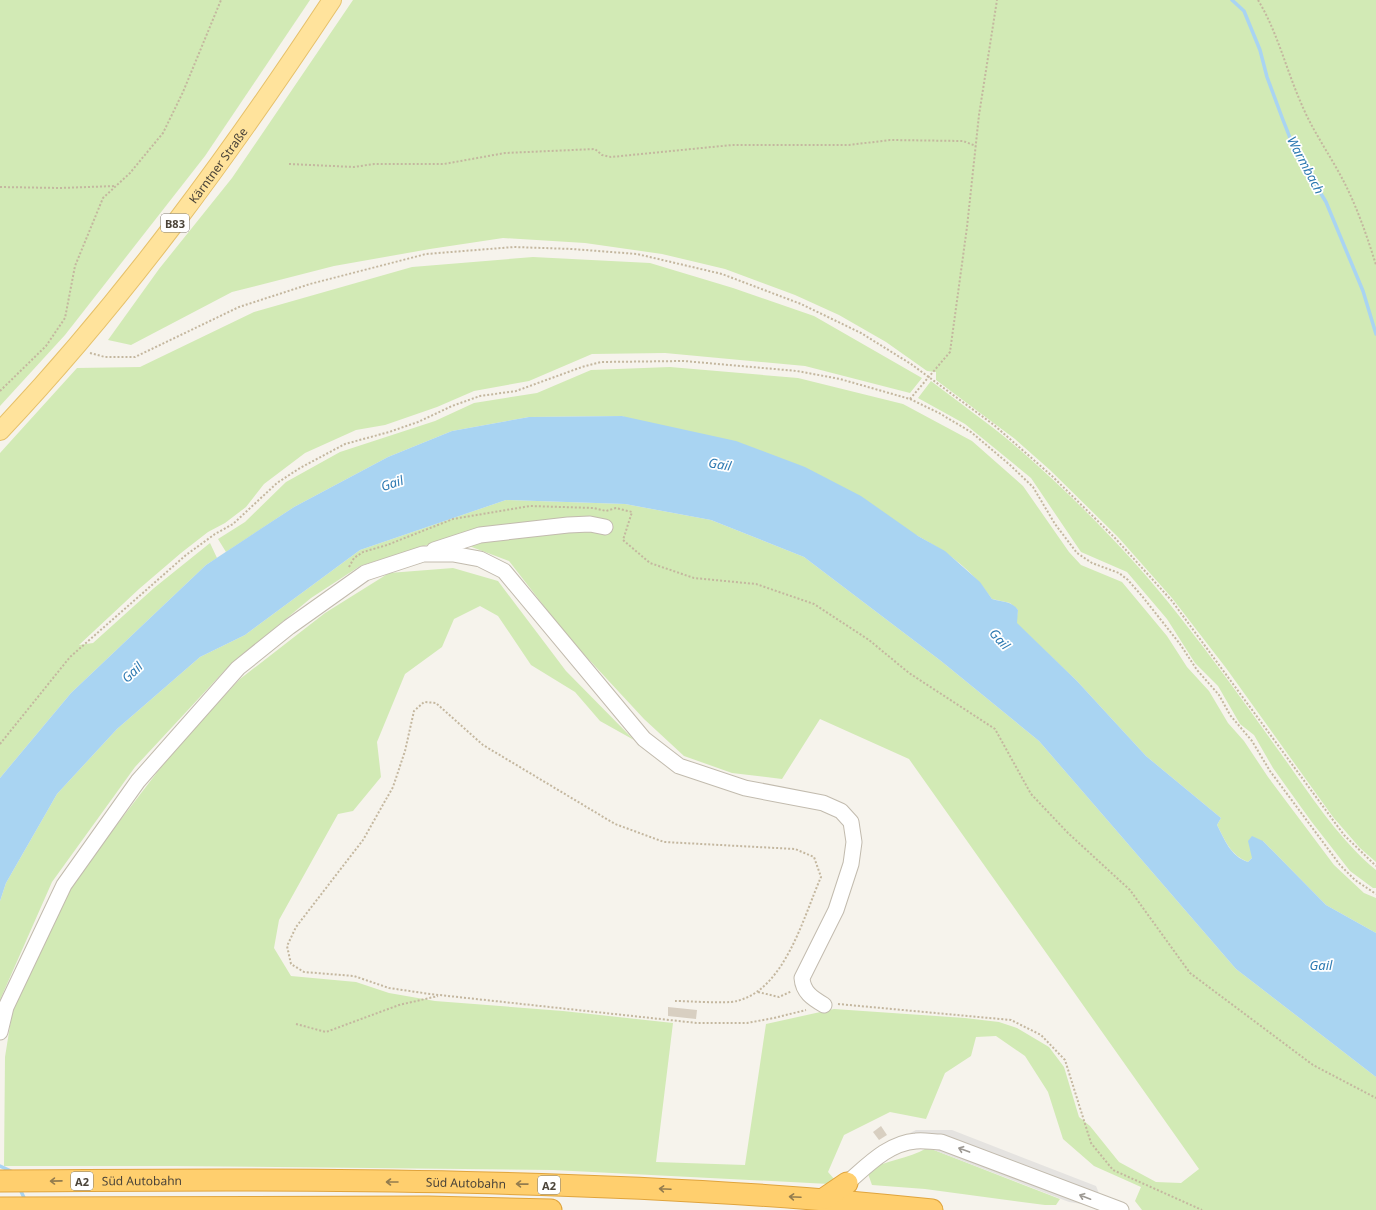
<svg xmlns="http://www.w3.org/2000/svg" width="1376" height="1210" font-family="'Noto Sans',sans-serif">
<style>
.green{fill:#d2eab5}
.parking{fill:#e5e3e0}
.water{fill:#a9d4f2}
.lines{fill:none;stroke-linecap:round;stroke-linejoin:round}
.stream{stroke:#a9d4f2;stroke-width:3.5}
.building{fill:#d8cfc1}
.minor-casing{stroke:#c2bbae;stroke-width:17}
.major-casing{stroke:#e6c16a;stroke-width:20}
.highway-casing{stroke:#e0a43c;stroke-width:23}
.path{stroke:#c4b79f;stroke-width:2;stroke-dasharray:2 2;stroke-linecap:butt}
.minor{stroke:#fff;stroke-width:15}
.major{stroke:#ffe39c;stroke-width:18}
.highway{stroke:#ffcf6e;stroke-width:21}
.oneway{stroke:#9c9892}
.oneway2{stroke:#937c4e}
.labels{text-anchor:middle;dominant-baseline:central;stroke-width:3.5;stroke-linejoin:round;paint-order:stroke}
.shield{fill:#fff;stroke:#817c74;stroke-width:1}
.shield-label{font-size:11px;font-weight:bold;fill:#4b4439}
.street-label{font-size:12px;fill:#4b4439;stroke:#fff}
.water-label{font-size:13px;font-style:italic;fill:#2e7ab2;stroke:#fff}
</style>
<rect width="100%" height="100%" fill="#f6f3ec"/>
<!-- green -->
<g class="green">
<polygon points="0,0 310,0 205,156 65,335 0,406"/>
<polygon points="353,0 1376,0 1376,862 1360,848 1333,817 1226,668 1172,598 1118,537 1050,470 1015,439 936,380 936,372 927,371 886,342 839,315 795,295 725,269 662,254 585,243 503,238 430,249 334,266 232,292 131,345 108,340 159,269 232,178"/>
<polygon points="533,257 650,263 733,288 814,316 922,378 910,393 805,366 665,353 592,354 529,381 474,391 437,407 385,425 356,430 305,453 264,484 246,507 225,523 208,532 181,553 139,589 79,645 93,643 154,588 210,543 217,558 206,565 71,693 0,778 0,453 77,368 140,367 254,312 412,267"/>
<path d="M670,367L798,378L903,404L972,441L1023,486L1069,552L1081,565L1122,582L1167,636L1187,667L1209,691L1228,723L1244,741L1268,777L1334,865L1364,893L1376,898V933L1326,905L1263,841L1252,853V858L1248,862C1230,855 1225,840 1217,825L1221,818L1146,756L1077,681L1016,623L1018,610L1010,603L992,599C972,570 949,553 918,536L622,416L529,417L452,431L388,457L294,507L226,552L218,539L245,522L286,482L340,452L435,421L474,403L537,393L591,370Z"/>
<path d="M931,381C958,402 987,422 1013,444C1073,496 1131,554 1180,617C1218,665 1253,715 1289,765C1315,802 1341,841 1376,870V888H1373L1350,871L1311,821L1273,768L1254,735L1240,724L1218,686L1195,663L1167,619L1127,572L1081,552L1031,478L965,424L918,398Z"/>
<polygon points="506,500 625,504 711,520 804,557 941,661 1039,741 1236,969 1376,1077 1376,1210 1142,1210 1135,1201 1141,1187 1094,1166 1063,1139 1048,1092 1025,1056 996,1036 976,1037 971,1056 945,1073 926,1119 890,1112 844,1135 828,1172 835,1180 829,1184 553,1170 175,1166 4,1166 5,1057 13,1007 69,887 175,749 240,679 325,613 389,573 453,568 498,581 566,671 634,740 600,721 575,692 531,665 498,616 480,606 454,619 442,647 405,674 377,742 381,777 353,811 338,814 279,920 274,948 291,976 356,982 389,993 435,1001 563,1011 673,1023 656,1162 745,1165 766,1024 834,1009 965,1018 999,1022 1017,1028 1049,1047 1064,1067 1079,1117 1090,1126 1119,1162 1156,1182 1181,1183 1199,1169 909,759 820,719 782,779 732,773 684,756 644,719 568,637 509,561 469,546 456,536 360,566 311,598 226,669 135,767 52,882 0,1000 0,901 6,883 57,794 117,729 200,657 245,635 360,550"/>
<path d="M927,1148L934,1150L1060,1199L1056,1205H1045L925,1189L872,1185L867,1171C886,1160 908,1159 927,1148Z"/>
</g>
<!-- parking -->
<polygon class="parking" points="916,1130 952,1130 1096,1186 1102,1201 1101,1207 1069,1202 934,1150 915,1148 910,1133"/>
<!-- water -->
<path class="water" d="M622,416L736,441L805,467L861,496L918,536L945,551L980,582L992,599C1002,602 1012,601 1018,610L1017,623L1077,681L1146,756L1221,818L1217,825C1225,840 1230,856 1248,862L1252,858L1248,841L1252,836L1263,841L1326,905L1376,933V1077L1236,969L1039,741L941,661L804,557L711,520L625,504L506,500L360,550L245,635L200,657L117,729L57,794L6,883L0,901V778L71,693L206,565L294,507L388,457L452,431L529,417Z"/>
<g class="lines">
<!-- stream -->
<g class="stream">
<polyline points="1232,0 1244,11 1260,50 1267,77 1283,120 1296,153 1326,202 1363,291 1376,334"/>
<polyline points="0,1166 13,1172"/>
<polyline points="19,1187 26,1202"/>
</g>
</g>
<!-- building -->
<g class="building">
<polygon points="668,1007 697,1010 696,1019 668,1016"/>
<polygon points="881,1126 887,1135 879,1140 873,1132"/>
</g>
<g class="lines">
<defs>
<g id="minor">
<polyline points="434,550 480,535 568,525 590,524 605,527"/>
<path d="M0,1032L6,1007L64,885L138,781L238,668L289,627L365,573L423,554H453L480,559L504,571L644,739L679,766L745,788L823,803L841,811L851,822L854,842L851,864L836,910L802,978C803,992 812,998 824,1005"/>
<path d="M847,1183C867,1166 888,1143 916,1141C924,1140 933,1142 941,1142L1121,1210"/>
</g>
<g id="major">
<path id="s1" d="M0,431C125,299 232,151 332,0"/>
</g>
<g id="highway">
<path id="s2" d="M0,1181C310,1179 623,1177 932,1210"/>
<polyline points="825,1198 847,1183"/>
<polyline points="0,1208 428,1207 551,1210"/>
</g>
</defs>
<!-- minor casing -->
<use href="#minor" class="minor-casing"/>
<!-- major casing -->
<use href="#major" class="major-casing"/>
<!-- highway casing -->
<use href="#highway" class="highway-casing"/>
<!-- path -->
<g class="path">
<path d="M1258,0C1277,31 1286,69 1301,103C1312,130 1330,155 1343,180C1357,207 1367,236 1376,265"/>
<polyline points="289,164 354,167 374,164 444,164 505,153 595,149 602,155 611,157 732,145 849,145 890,140 963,141 976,146"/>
<polyline points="0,187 60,188 116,186"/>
<polyline points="90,353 105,357 135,357 239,307 310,284 426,254 514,247 572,249 637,254 722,274 801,304 861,333 911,364 994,425 1052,476 1115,538 1172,601 1344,835 1376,866"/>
<polyline points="0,391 46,346 65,318 75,266 103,198 130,173 163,133 183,92 221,0"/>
<polyline points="910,399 950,352 967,227 979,115 997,0"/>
<polyline points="349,567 354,558 363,552 387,545 453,519 530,506 594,508 606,511 616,508 632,512 623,540 650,563 694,578 756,584 814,604 869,640 909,673 995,729 1031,794 1068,833 1130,890 1190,973 1313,1065 1376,1098"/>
<polyline points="0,744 70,657 186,555 215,534 233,524 277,483 300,468 345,444 389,432 418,422 452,406 480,396 516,391 582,367 601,362 684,361 797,371 840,379 910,399 939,413 971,432 1010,465 1033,487 1055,524 1077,553 1092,563 1119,573 1128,580 1142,596 1180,644 1197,670 1219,695 1230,715 1252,741 1270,771 1340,865 1355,880 1376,894"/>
<polyline points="758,992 779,997 792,991"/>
<path d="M675,1001C690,1001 725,1004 737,1001C785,989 803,918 821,877L814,857L795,849L664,842L615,824L483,745L436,703L424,702L414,711L405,751L393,787L363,840L296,927L287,946L291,964L304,972L354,976L389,988L430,994L697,1023H747L774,1018L806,1010"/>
<polyline points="838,1004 1011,1020 1041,1035 1065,1060 1091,1143 1113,1170 1202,1210"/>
<polyline points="296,1024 326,1032 399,1005 438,996"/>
</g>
<!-- minor -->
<use href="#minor" class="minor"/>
<!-- major -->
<use href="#major" class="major"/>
<!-- highway -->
<use href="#highway" class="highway"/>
</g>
<!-- one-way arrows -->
<defs><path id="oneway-shaft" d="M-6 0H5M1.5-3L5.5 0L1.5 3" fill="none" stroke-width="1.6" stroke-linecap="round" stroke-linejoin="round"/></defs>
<g class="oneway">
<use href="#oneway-shaft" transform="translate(964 1150) rotate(-160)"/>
<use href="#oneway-shaft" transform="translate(1085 1197) rotate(-159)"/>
</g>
<g class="oneway2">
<use href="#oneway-shaft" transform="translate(56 1181) rotate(179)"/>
<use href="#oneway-shaft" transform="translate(392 1182) rotate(-180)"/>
<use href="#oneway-shaft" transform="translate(522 1184) rotate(-179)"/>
<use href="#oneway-shaft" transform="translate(665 1189) rotate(-177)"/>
<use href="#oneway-shaft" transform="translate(795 1197) rotate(-177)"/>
</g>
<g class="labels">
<!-- shield labels -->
<g class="shield">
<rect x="161" y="214" width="28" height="18" rx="3"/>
<rect x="71" y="1172" width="22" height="18" rx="3"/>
<rect x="538" y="1176" width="22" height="18" rx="3"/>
</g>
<g class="shield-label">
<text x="175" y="223">B83</text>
<text x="82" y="1181">A2</text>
<text x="549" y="1185">A2</text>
</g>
<!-- street labels -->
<g class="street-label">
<text stroke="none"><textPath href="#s1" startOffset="344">Kärntner Straße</textPath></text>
<text stroke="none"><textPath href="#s2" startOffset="142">Süd Autobahn</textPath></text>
<text stroke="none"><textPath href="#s2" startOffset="466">Süd Autobahn</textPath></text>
</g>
<!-- water labels -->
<g class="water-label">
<text transform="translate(1306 165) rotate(62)">Warmbach</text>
<text transform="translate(720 464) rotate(10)">Gail</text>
<text transform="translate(392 483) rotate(-18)">Gail</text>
<text transform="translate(1000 639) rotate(48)">Gail</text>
<text transform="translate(132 672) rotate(-44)">Gail</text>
<text x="1321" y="965">Gail</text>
</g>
</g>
</svg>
